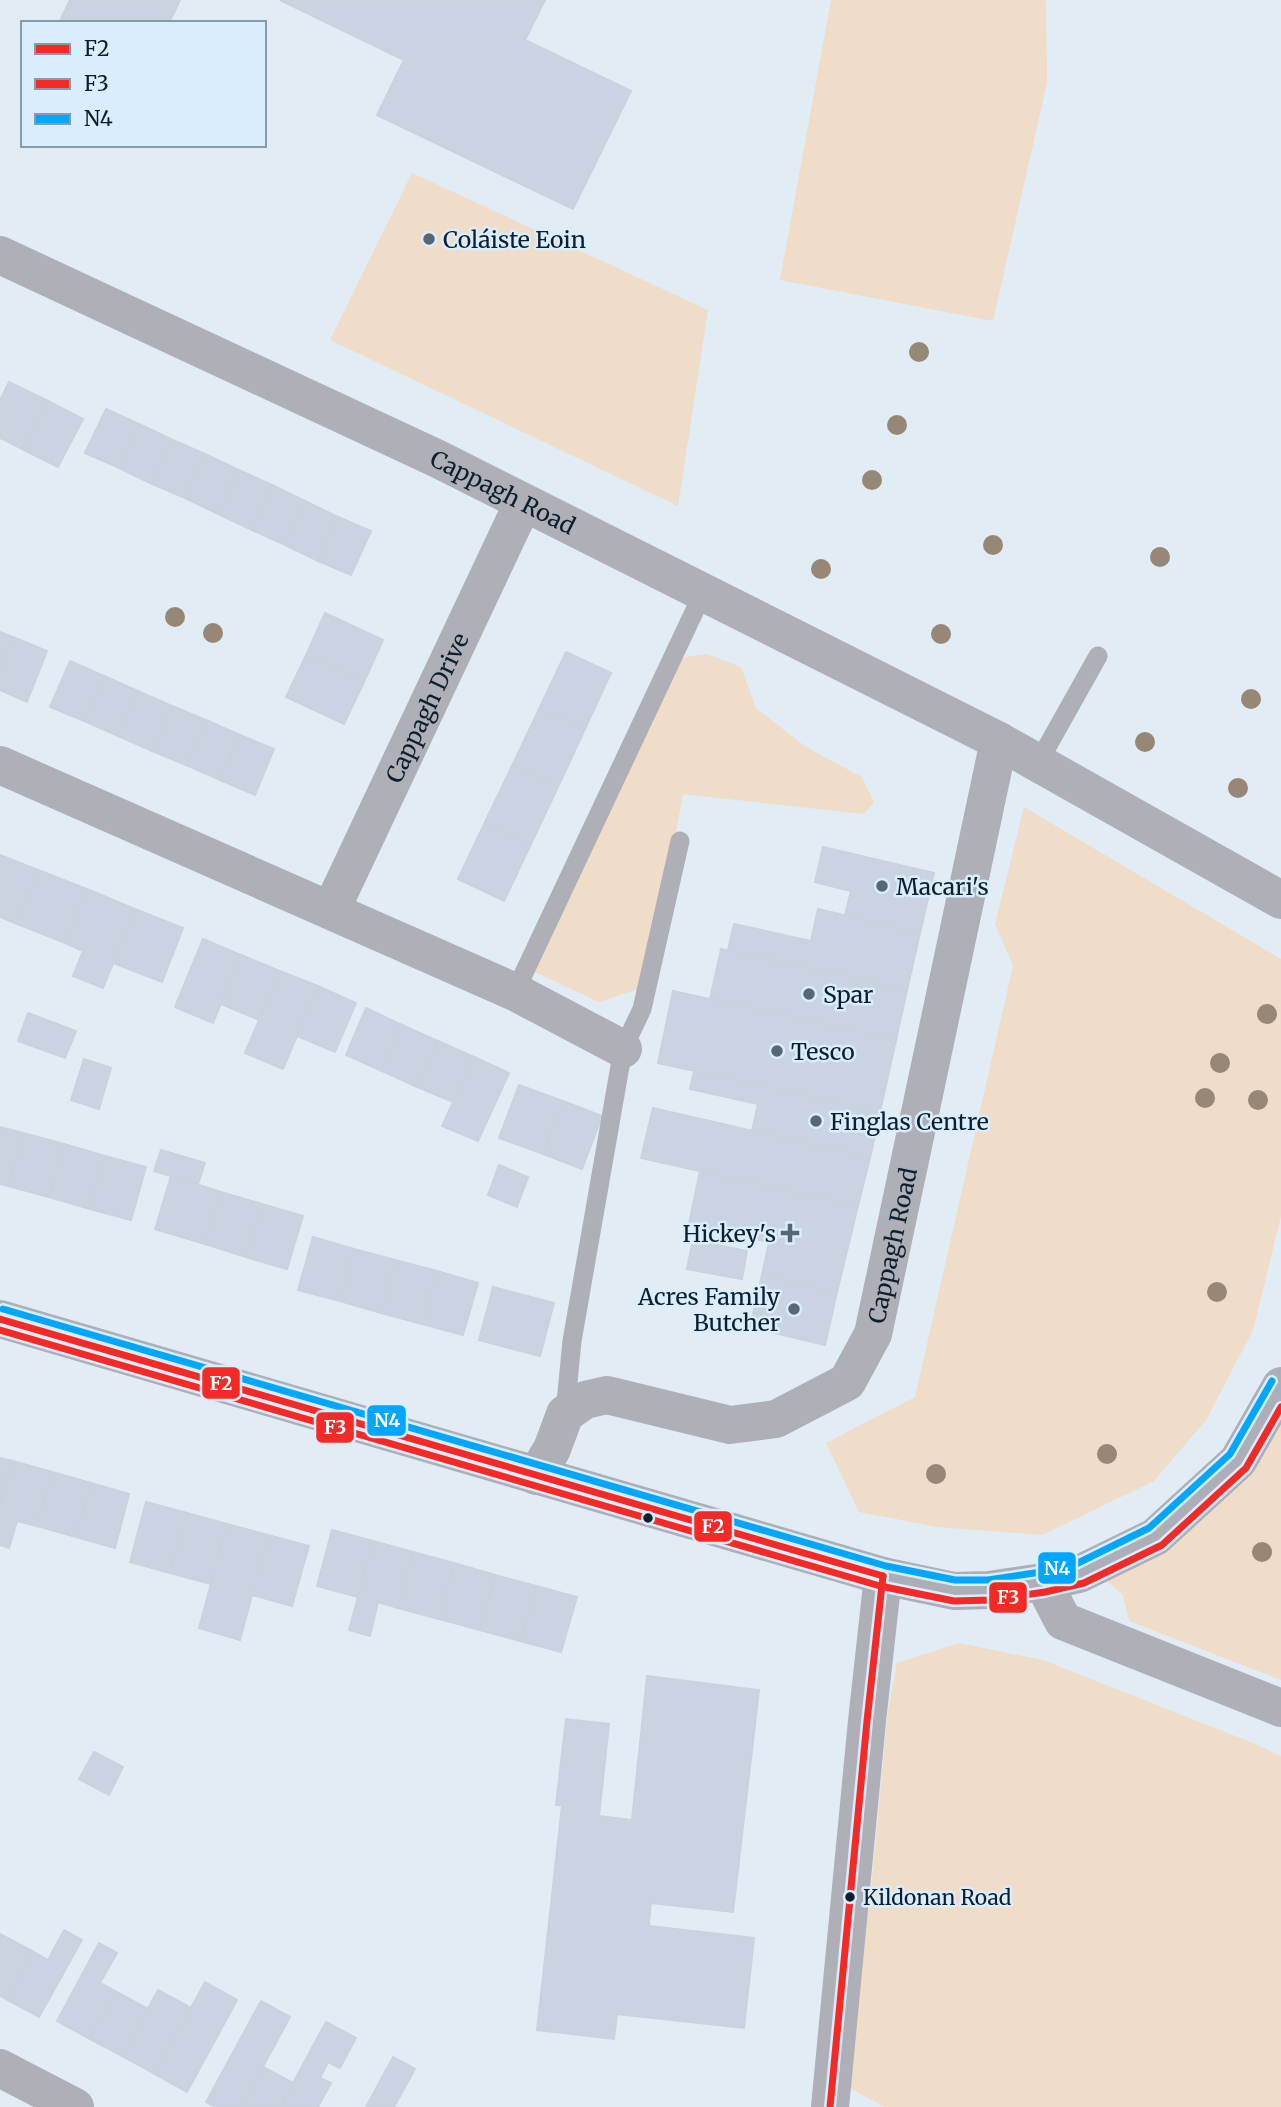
<svg xmlns="http://www.w3.org/2000/svg" width="1281" height="2107" font-family="Merriweather,serif">
<style>
.green{fill:#efdcc9}
.building{fill:#c9d3e2;stroke:#c9d2df;stroke-width:2}
.lines{fill:none;stroke-linecap:round;stroke-linejoin:round}
.lane{stroke:#aeafb7;stroke-width:19}
.street{stroke:#aeafb7;stroke-width:38}
.secondary{stroke:#acaeb8;stroke-width:38}
.bus-1-casing{stroke:#daedfd;stroke-width:12}
.bus-2-casing{stroke:#daedfd;stroke-width:12}
.bus-3-casing{stroke:#daedfd;stroke-width:12}
.bus-1{stroke:#f52a26;stroke-width:7}
.bus-2{stroke:#f52a26;stroke-width:7}
.bus-3{stroke:#00a6ff;stroke-width:7}
.tree{fill:#968776}
.poi-dot{fill:#586774;stroke:#daedfd;stroke-width:2.5}
.bus-dot{fill:#0d1f2e;stroke:#daedfd;stroke-width:2.5}
.labels{text-anchor:middle;dominant-baseline:central;stroke-width:5;stroke-linejoin:round;paint-order:stroke}
.bus-label{font-size:21px;fill:#0d1f2e;stroke:#daedfd;text-anchor:start}
.poi-label{font-size:23px;fill:#0d1f2e;stroke:#daedfd;text-anchor:start}
.street-label{font-size:23px;fill:#0d1f2e;stroke:#daedfd}
.line-badge{stroke:#daedfd;stroke-width:2.5}
.badge-label{font-size:19px;text-anchor:middle;font-weight:bold;fill:#fff}
</style>
<rect width="100%" height="100%" fill="#e2ecf5"/>
<!-- green -->
<g class="green">
<polygon points="831,0 1046,0 1047,83 993,321 780,280"/>
<polygon points="412,173 708,310 678,506 330,340"/>
<polygon points="707,654 741,667 756,708 806,747 862,777 874,803 863,814 683,794 647,986 599,1002 526,968 672,659"/>
<polygon points="1024,807 1281,959 1281,1216 1253,1330 1206,1420 1154,1481 1042,1535 938,1527 859,1512 826,1443 915,1397 1013,966 995,924"/>
<polygon points="1281,1388 1281,1680 1129,1621 1123,1595 1091,1568 1156,1537"/>
<polygon points="959,1643 1043,1660 1253,1743 1281,1756 1281,2107 885,2107 849,2088 832,2088 870,1900 888,1710 897,1663"/>
</g>
<!-- building -->
<g class="building">
<polygon points="70,0 180,0 169,23 59,23"/>
<polygon points="280,0 545,0 525,40 631,91 573,209 377,115 404,60"/>
<polygon points="9,382 46,400 22,449 0,438 0,400"/>
<polygon points="46,400 83,419 58,467 22,449"/>
<polygon points="106,409 139,424 119,468 85,453"/>
<polygon points="139,424 173,440 152,484 119,468"/>
<polygon points="173,440 205,454 185,498 152,484"/>
<polygon points="205,454 239,470 218,514 185,498"/>
<polygon points="239,470 272,485 252,530 218,514"/>
<polygon points="272,485 305,501 285,545 252,530"/>
<polygon points="305,501 338,517 318,561 285,545"/>
<polygon points="338,517 371,531 351,575 318,561"/>
<polygon points="325,613 383,640 364,682 306,655"/>
<polygon points="0,632 13,637 0,669"/>
<polygon points="13,637 47,651 27,702 0,690 0,669"/>
<polygon points="566,652 611,673 585,729 539,709"/>
<polygon points="306,655 364,682 344,724 286,697"/>
<polygon points="70,661 104,676 84,721 50,707"/>
<polygon points="104,676 138,691 118,736 84,721"/>
<polygon points="138,691 172,706 152,751 118,736"/>
<polygon points="172,706 206,720 186,765 152,751"/>
<polygon points="539,709 585,729 558,787 512,766"/>
<polygon points="206,720 240,735 220,780 186,765"/>
<polygon points="240,735 274,749 255,795 220,780"/>
<polygon points="512,766 558,787 531,844 485,822"/>
<polygon points="485,822 531,844 504,901 458,879"/>
<polygon points="823,847 934,873 920,933 845,915 851,891 815,882"/>
<polygon points="0,855 38,870 17,924 0,917"/>
<polygon points="38,870 87,889 65,943 17,924"/>
<polygon points="87,889 135,909 103,988 73,976 83,951 65,943"/>
<polygon points="135,909 183,928 162,982 113,963"/>
<polygon points="818,909 920,933 907,990 728,950 734,924 811,941"/>
<polygon points="203,939 241,955 213,1023 175,1007"/>
<polygon points="721,949 907,990 896,1040 710,999"/>
<polygon points="241,955 280,971 259,1020 221,1004"/>
<polygon points="280,971 318,986 283,1069 245,1053"/>
<polygon points="318,986 356,1003 335,1052 297,1036"/>
<polygon points="673,991 896,1040 880,1112 658,1063"/>
<polygon points="366,1008 402,1025 382,1071 346,1055"/>
<polygon points="28,1013 76,1031 65,1058 18,1041"/>
<polygon points="402,1025 438,1041 417,1087 382,1071"/>
<polygon points="438,1041 474,1057 453,1102 417,1087"/>
<polygon points="474,1057 509,1073 478,1141 442,1126"/>
<polygon points="84,1059 111,1068 99,1109 71,1100"/>
<polygon points="694,1071 880,1112 870,1158 752,1131 758,1104 690,1089"/>
<polygon points="519,1085 563,1101 543,1154 499,1138"/>
<polygon points="563,1101 602,1116 582,1169 543,1154"/>
<polygon points="653,1108 870,1158 858,1206 641,1158"/>
<polygon points="0,1127 23,1133 8,1186 0,1184"/>
<polygon points="23,1133 64,1144 49,1197 8,1186"/>
<polygon points="64,1144 105,1156 90,1209 49,1197"/>
<polygon points="161,1150 205,1163 198,1184 154,1171"/>
<polygon points="105,1156 146,1167 131,1220 90,1209"/>
<polygon points="499,1165 528,1177 517,1207 488,1195"/>
<polygon points="700,1171 858,1206 837,1292 762,1275 769,1242 689,1224"/>
<polygon points="171,1176 221,1192 205,1244 155,1229"/>
<polygon points="221,1192 262,1204 246,1257 205,1244"/>
<polygon points="262,1204 303,1216 287,1269 246,1257"/>
<polygon points="313,1237 354,1249 340,1301 298,1290"/>
<polygon points="693,1240 747,1251 742,1279 687,1269"/>
<polygon points="354,1249 395,1260 381,1313 340,1301"/>
<polygon points="395,1260 437,1271 422,1324 381,1313"/>
<polygon points="437,1271 478,1283 463,1335 422,1324"/>
<polygon points="762,1275 837,1292 825,1345 750,1327"/>
<polygon points="493,1287 554,1303 540,1356 479,1340"/>
<polygon points="0,1458 13,1461 0,1506"/>
<polygon points="13,1461 52,1472 37,1526 17,1521 9,1548 0,1545 0,1506"/>
<polygon points="52,1472 91,1483 76,1537 37,1526"/>
<polygon points="91,1483 129,1494 115,1548 76,1537"/>
<polygon points="146,1502 187,1513 170,1573 130,1562"/>
<polygon points="187,1513 227,1524 211,1584 170,1573"/>
<polygon points="227,1524 268,1535 240,1640 199,1628"/>
<polygon points="332,1530 373,1541 358,1597 317,1586"/>
<polygon points="268,1535 309,1546 292,1606 252,1595"/>
<polygon points="373,1541 413,1552 398,1608 378,1602 370,1636 349,1630"/>
<polygon points="413,1552 454,1563 439,1619 398,1608"/>
<polygon points="454,1563 495,1575 480,1630 439,1619"/>
<polygon points="495,1575 536,1586 520,1641 480,1630"/>
<polygon points="536,1586 577,1597 561,1652 520,1641"/>
<polygon points="647,1676 759,1690 733,1912 651,1903 649,1921 649,1926 754,1938 744,2028 617,2014 614,2039 537,2030 562,1805 556,1805 566,1719 609,1724 599,1816 632,1820"/>
<polygon points="94,1752 123,1767 109,1795 79,1779"/>
<polygon points="64,1930 82,1940 39,2017 6,1999 32,1951 48,1960"/>
<polygon points="0,1934 32,1951 6,1999 0,1996"/>
<polygon points="99,1943 117,1953 100,1983 115,1991 90,2039 57,2021"/>
<polygon points="205,1982 237,2000 187,2092 155,2074"/>
<polygon points="158,1990 191,2008 155,2074 122,2056"/>
<polygon points="115,1991 148,2009 122,2056 90,2039"/>
<polygon points="261,2001 290,2017 241,2107 216,2107 206,2102"/>
<polygon points="326,2022 356,2038 340,2068 328,2062 320,2078 331,2083 318,2107 280,2107"/>
<polygon points="393,2057 415,2069 394,2107 366,2107"/>
<polygon points="263,2067 293,2083 280,2107 241,2107"/>
</g>
<g class="lines">
<!-- lane -->
<g class="lane">
<polyline points="1038,763 1098,656"/>
<polyline points="515,992 703,593"/>
<polyline points="565,1413 572,1341 623,1049 642,1009 680,841"/>
</g>
<!-- street -->
<g class="street">
<path id="s1" d="M0,255L438,459L999,741L1281,900"/>
<polyline points="0,765 515,992 623,1049"/>
<path id="s2" d="M331,910L523,503"/>
<path id="s3" d="M536,1476L552,1449L565,1414L585,1400L607,1395L730,1425L776,1419L847,1382L873,1334L999,741"/>
<polyline points="1043,1582 1063,1621 1281,1708"/>
<polyline points="0,2068 75,2107"/>
<polyline points="830,2107 867,1721 883,1576"/>
</g>
<!-- secondary -->
<polyline class="secondary" points="0,1319 883,1576 954,1591 989,1590 1043,1582 1079,1574 1155,1537 1238,1461 1281,1386"/>
<defs>
<g id="bus-1">
<polyline points="0,1319 883,1576"/>
<polyline points="830,2107 867,1721 883,1576"/>
</g>
<polyline id="bus-2" points="0,1330 880,1586 954,1601 991,1600 1045,1592 1084,1583 1162,1545 1246,1468 1281,1407"/>
<polyline id="bus-3" points="3,1309 886,1566 955,1580 988,1580 1041,1572 1076,1564 1149,1528 1230,1454 1272,1381"/>
</defs>
<!-- bus-1 casing -->
<use href="#bus-1" class="bus-1-casing"/>
<!-- bus-2 casing -->
<use href="#bus-2" class="bus-2-casing"/>
<!-- bus-3 casing -->
<use href="#bus-3" class="bus-3-casing"/>
<!-- bus-1 -->
<use href="#bus-1" class="bus-1"/>
<!-- bus-2 -->
<use href="#bus-2" class="bus-2"/>
<!-- bus-3 -->
<use href="#bus-3" class="bus-3"/>
</g>
<!-- trees -->
<g class="tree">
<circle cx="919" cy="352" r="10"/>
<circle cx="897" cy="425" r="10"/>
<circle cx="872" cy="480" r="10"/>
<circle cx="993" cy="545" r="10"/>
<circle cx="1160" cy="557" r="10"/>
<circle cx="821" cy="569" r="10"/>
<circle cx="175" cy="617" r="10"/>
<circle cx="213" cy="633" r="10"/>
<circle cx="941" cy="634" r="10"/>
<circle cx="1251" cy="699" r="10"/>
<circle cx="1145" cy="742" r="10"/>
<circle cx="1238" cy="788" r="10"/>
<circle cx="1267" cy="1014" r="10"/>
<circle cx="1220" cy="1063" r="10"/>
<circle cx="1205" cy="1098" r="10"/>
<circle cx="1258" cy="1100" r="10"/>
<circle cx="1217" cy="1292" r="10"/>
<circle cx="1107" cy="1454" r="10"/>
<circle cx="936" cy="1474" r="10"/>
<circle cx="1262" cy="1552" r="10"/>
</g>
<!-- markers -->
<g class="poi-dot">
<circle cx="429" cy="239" r="7"/>
<circle cx="882" cy="886" r="7"/>
<circle cx="809" cy="994" r="7"/>
<circle cx="777" cy="1051" r="7"/>
<circle cx="816" cy="1121" r="7"/>
<path d="M786.5 1222.5h7v7h7v7h-7v7h-7v-7h-7v-7h7z"/>
<circle cx="794" cy="1309" r="7"/>
</g>
<g class="bus-dot">
<circle cx="648" cy="1518" r="6"/>
<circle cx="850" cy="1897" r="6"/>
</g>
<g class="labels">
<!-- bus labels -->
<g class="bus-label">
<text x="863" y="1897">Kildonan Road</text>
</g>
<!-- poi labels -->
<g class="poi-label">
<text x="443" y="239">Coláiste Eoin</text>
<text x="896" y="886">Macari's</text>
<text x="823" y="994">Spar</text>
<text x="791" y="1051">Tesco</text>
<text x="830" y="1121">Finglas Centre</text>
<text x="776" y="1233" text-anchor="end">Hickey's</text>
<text x="780" y="1296" text-anchor="end">Acres Family<tspan x="780" dy="26">Butcher</tspan></text>
</g>
<!-- street labels -->
<g class="street-label">
<text stroke="none"><textPath href="#s1" startOffset="556">Cappagh Road</textPath></text>
<text stroke="none"><textPath href="#s2" startOffset="224">Cappagh Drive</textPath></text>
<text stroke="none"><textPath href="#s3" startOffset="514">Cappagh Road</textPath></text>
</g>
</g>
<g class="line-badge">
<rect x="201" y="1366" width="40" height="34" rx="7" fill="#f52a26"/>
<rect x="366" y="1404" width="41" height="33" rx="7" fill="#00a6ff"/>
<rect x="315" y="1411" width="40" height="33" rx="7" fill="#f52a26"/>
<rect x="693" y="1510" width="40" height="33" rx="7" fill="#f52a26"/>
<rect x="1037" y="1551" width="40" height="34" rx="7" fill="#00a6ff"/>
<rect x="988" y="1581" width="40" height="33" rx="7" fill="#f52a26"/>
</g>
<g class="badge-label">
<text x="221" y="1390">F2</text>
<text x="387" y="1427">N4</text>
<text x="335" y="1434">F3</text>
<text x="713" y="1533">F2</text>
<text x="1057" y="1575">N4</text>
<text x="1008" y="1604">F3</text>
</g>
<!-- legend -->
<rect x="21" y="21" width="245" height="126" fill="#daedfd" stroke="#889baa" stroke-width="2"/>
<rect x="35" y="44" width="35" height="10" fill="#f52a26" stroke="#889baa" stroke-width="2"/>
<text x="84" y="56" font-size="21" fill="#0d1f2e">F2</text>
<rect x="35" y="79" width="35" height="10" fill="#f52a26" stroke="#889baa" stroke-width="2"/>
<text x="84" y="91" font-size="21" fill="#0d1f2e">F3</text>
<rect x="35" y="114" width="35" height="10" fill="#00a6ff" stroke="#889baa" stroke-width="2"/>
<text x="84" y="126" font-size="21" fill="#0d1f2e">N4</text>
</svg>
